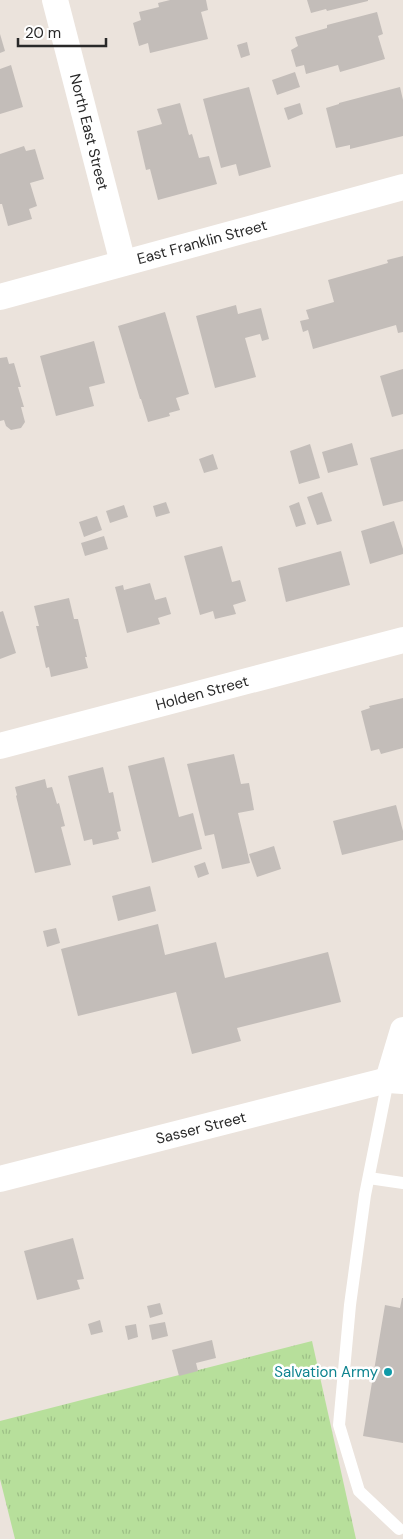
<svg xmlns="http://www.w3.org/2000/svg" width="403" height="1539" font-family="'DM Sans',sans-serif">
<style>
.park{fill:url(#park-tufts)}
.building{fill:#c3bdb9}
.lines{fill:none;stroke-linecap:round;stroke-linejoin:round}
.service{stroke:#fff;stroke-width:12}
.minor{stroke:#fff;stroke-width:26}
.culture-dot{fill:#0f9aa8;stroke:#fff;stroke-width:2}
.labels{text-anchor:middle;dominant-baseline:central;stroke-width:5;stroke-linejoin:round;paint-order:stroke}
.street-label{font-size:15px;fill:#292929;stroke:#fff}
.culture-label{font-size:15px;fill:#0d838f;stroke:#fff;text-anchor:end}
</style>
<defs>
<pattern id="park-tufts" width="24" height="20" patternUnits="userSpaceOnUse" patternTransform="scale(1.25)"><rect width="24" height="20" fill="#b7df9b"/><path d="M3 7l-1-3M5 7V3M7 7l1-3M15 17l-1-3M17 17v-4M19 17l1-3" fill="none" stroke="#9dbf86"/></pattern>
</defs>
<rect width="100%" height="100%" fill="#ebe3dc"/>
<!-- park -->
<polygon class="park" points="312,1341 356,1539 15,1539 0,1479 0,1421"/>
<!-- building -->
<g class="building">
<polygon points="170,0 206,0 208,10 201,12 208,39 150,53 148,43 139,46 133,23 141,20 139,12 159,7 158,3"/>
<polygon points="307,0 368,0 368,1 327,11 326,9 311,13"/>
<polygon points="377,12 383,34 378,36 385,59 340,72 338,65 306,74 304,65 296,67 291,50 298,46 295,37 327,28 327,25"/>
<polygon points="0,34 5,51 0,53"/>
<polygon points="247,42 250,55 241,58 237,45"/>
<polygon points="11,65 23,107 0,114 0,69"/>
<polygon points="295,72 300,87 277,95 272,80"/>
<polygon points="249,87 271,167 239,176 236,164 221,168 203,99"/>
<polygon points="400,87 403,100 403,136 350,149 350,145 336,148 326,108 339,104 339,103"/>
<polygon points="180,103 189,135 192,134 199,158 209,156 217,184 158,200 150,169 146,170 137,131 162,124 157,109"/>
<polygon points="300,103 303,114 288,120 284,108"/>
<polygon points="24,146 26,151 35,149 44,179 30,183 37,206 29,209 32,219 8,226 2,204 0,204 0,154"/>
<polygon points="403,256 403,332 398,333 396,325 313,349 308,330 303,332 300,321 309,319 306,310 334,302 328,280 388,263 387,260"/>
<polygon points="236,305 238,314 261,308 269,339 262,341 260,334 245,338 256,377 215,388 196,316"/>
<polygon points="165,312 189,394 176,398 180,410 169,413 170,416 148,422 141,399 140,399 118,326"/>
<polygon points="94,341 105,383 89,387 94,406 56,416 40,356"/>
<polygon points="7,357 9,364 14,363 21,387 18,387 24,407 21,407 25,422 21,428 11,430 6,426 4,420 0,421 0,358"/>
<polygon points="403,369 403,414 392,417 380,376"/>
<polygon points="352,443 358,465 328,473 322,452"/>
<polygon points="310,444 320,478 299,484 290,451"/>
<polygon points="403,449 403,501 383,506 370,458"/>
<polygon points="213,454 218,469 204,473 199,459"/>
<polygon points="322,492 332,521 317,525 307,497"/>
<polygon points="166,502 170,513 156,517 153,506"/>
<polygon points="299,502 306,524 296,527 289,506"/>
<polygon points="124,505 128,517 110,523 106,511"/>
<polygon points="97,516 102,530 84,537 79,522"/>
<polygon points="394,521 403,549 403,554 370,564 361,531"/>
<polygon points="104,536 108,549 85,556 81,543"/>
<polygon points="222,546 232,582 240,580 246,601 233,605 236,614 215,619 213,611 200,615 184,556"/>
<polygon points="341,551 350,585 286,602 278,568"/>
<polygon points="150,583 155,600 166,597 171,614 158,618 160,624 127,633 115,587 123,585 124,590"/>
<polygon points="69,598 74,619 78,619 87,657 85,657 88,668 51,677 49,667 46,668 36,626 39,626 34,606"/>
<polygon points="3,611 16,653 0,659 0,612"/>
<polygon points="403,698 403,748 381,754 379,749 371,751 361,711 370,708 369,706"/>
<polygon points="234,754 241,784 249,783 254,810 238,813 250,863 222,869 214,834 205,836 187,764"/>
<polygon points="164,757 179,817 193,813 202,849 152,863 128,766"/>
<polygon points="103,767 109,793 113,792 121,831 117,832 119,839 93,845 92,839 84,841 68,776"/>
<polygon points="45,779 47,788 52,787 57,804 59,803 65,826 61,827 71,865 35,873 16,796 17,795 15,787"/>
<polygon points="396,805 403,831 403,840 342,855 333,821"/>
<polygon points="274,846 281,869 257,877 249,854"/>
<polygon points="205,862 209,874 198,878 194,866"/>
<polygon points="150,886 156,911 118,921 112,896"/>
<polygon points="158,924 165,955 216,942 225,978 328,952 341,1002 237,1028 241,1041 192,1054 176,992 78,1016 61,949"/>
<polygon points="56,928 60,943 47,947 43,931"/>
<polygon points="73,1238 84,1279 77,1280 80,1289 37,1300 24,1251"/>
<polygon points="402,1298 403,1298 403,1443 363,1436 385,1305 400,1308"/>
<polygon points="160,1303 163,1314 150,1318 147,1306"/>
<polygon points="100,1320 103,1332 91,1335 88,1324"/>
<polygon points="165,1322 168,1336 152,1340 149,1325"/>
<polygon points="136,1324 138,1337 128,1340 125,1326"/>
<polygon points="212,1340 216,1358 196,1363 198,1371 179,1376 172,1350"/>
</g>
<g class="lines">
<!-- service -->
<g class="service">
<polyline points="388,1080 365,1195 350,1305 339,1425 359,1491 399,1529"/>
<polyline points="369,1178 403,1183"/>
</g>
<!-- minor -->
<g class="minor">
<polyline points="55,0 123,263"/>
<polyline points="0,297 403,187"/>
<polyline points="0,746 403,640"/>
<polyline points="388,1080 403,1030"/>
<polyline points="0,1179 388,1080 403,1081"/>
</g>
</g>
<!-- markers -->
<circle class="culture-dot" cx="388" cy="1372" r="5"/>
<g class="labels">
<!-- street labels -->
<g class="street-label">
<text transform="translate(89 132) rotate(76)">North East Street</text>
<text transform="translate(202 242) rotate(-15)">East Franklin Street</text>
<text transform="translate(202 693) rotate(-15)">Holden Street</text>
<text transform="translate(201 1128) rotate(-14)">Sasser Street</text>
</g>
<!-- culture labels -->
<g class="culture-label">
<text x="378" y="1372">Salvation Army</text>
</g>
</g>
<!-- scale -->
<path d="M18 38v8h88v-8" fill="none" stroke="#292929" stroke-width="2.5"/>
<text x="25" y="38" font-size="15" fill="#292929" stroke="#ffffff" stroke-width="4" paint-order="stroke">20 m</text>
</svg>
